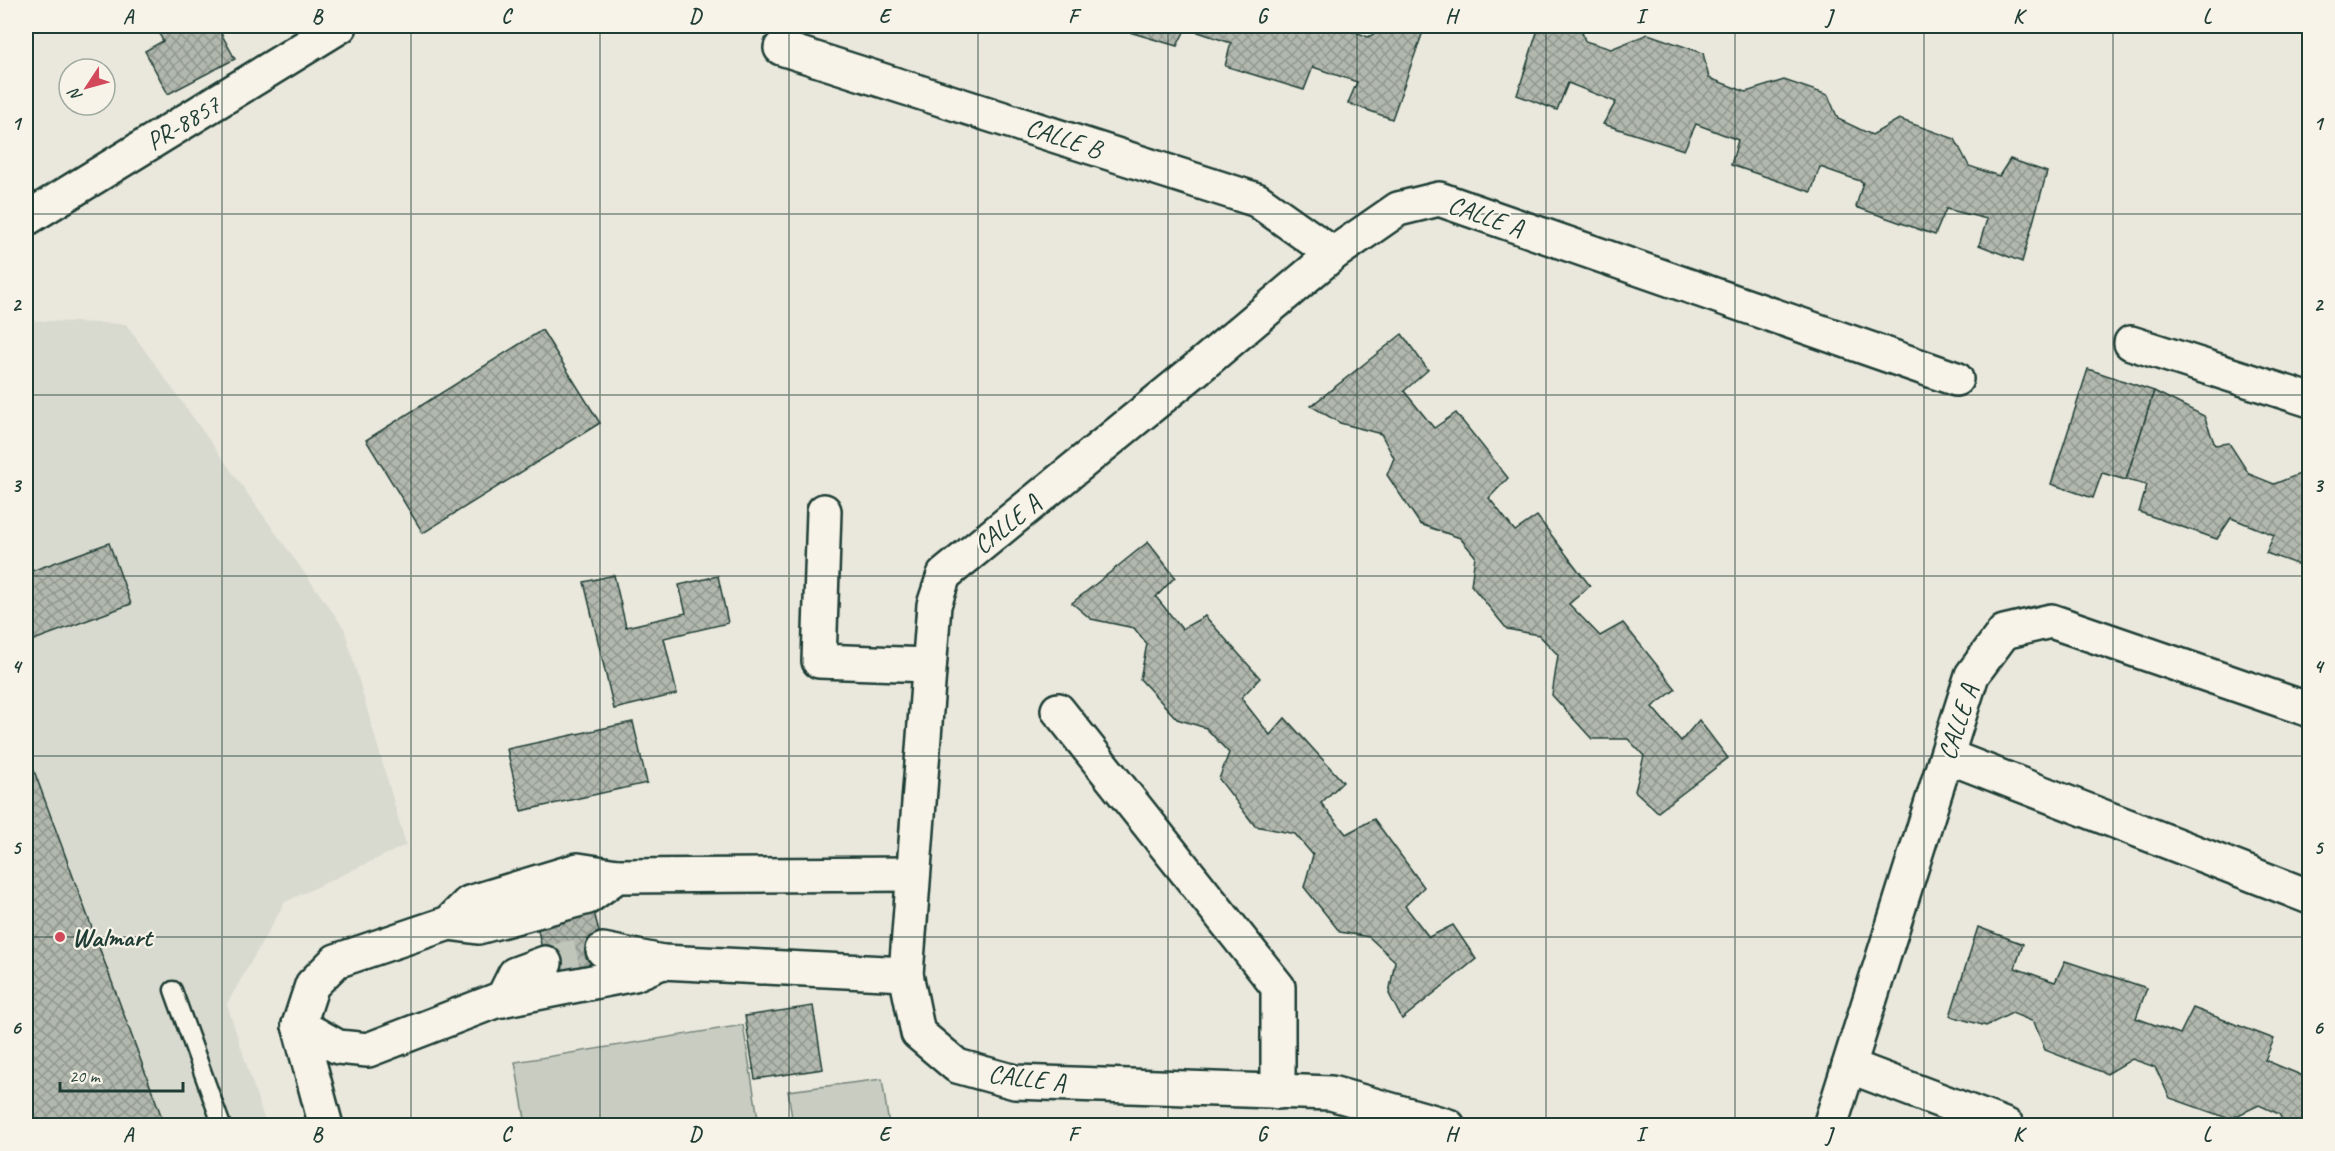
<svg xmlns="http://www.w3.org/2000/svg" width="2335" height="1151" font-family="Caveat,sans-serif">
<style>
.built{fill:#d9dacf}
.grass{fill:#c8ccc1;stroke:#74847a;stroke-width:1.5}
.building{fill:url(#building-cross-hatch);stroke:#1f3d34;stroke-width:1.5}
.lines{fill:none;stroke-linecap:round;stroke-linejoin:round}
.minor-tunnel{stroke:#c1c6bb;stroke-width:33;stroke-dasharray:33 16;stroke-linecap:butt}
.service-casing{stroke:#1f3d34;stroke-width:21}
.minor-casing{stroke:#1f3d34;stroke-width:38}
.tertiary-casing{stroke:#1f3d34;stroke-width:38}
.service{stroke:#f7f3e8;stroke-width:16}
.minor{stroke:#f7f3e8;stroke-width:33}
.tertiary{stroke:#f7f3e8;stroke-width:33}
.grid{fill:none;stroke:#1f3d34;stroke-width:1.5;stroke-opacity:0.55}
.poi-dot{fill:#d1495b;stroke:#f7f3e8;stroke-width:2}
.labels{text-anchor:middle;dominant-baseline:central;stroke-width:4.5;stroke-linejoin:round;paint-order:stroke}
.street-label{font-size:26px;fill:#1f3d34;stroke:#f7f3e8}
.poi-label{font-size:26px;font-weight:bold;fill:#1f3d34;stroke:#f7f3e8;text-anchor:start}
.neatline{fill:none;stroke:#1f3d34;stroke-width:2}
.grid-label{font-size:20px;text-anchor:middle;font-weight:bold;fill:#1f3d34}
</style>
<defs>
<pattern id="building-cross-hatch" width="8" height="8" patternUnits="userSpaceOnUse" patternTransform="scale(1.5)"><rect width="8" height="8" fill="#b2b8ae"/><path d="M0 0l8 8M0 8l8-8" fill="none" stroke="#90978e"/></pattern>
</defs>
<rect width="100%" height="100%" fill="#eae8dd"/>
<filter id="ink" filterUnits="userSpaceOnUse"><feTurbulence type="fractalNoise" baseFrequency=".0167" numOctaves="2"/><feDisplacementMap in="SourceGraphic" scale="12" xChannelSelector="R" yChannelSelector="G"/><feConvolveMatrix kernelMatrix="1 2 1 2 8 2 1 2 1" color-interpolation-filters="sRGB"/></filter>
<g filter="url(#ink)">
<!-- built -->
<polygon class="built" points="26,320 126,324 344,628 406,845 285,902 227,1004 266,1125 26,1126"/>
<!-- grass -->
<g class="grass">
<polygon points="743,1025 759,1125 526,1125 515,1062"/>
<polygon points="882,1079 889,1125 793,1125 788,1091"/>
</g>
<!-- building -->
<g class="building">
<polygon points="155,26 217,26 235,59 168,94 145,51 163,41"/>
<polygon points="1109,26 1341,26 1368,37 1390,26 1425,26 1392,119 1348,103 1357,82 1313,67 1304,90 1225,66 1231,43 1186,28 1177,46"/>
<polygon points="1539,26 1580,26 1585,41 1611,49 1648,34 1703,53 1709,78 1746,92 1784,80 1828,95 1838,119 1872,135 1899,119 1955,139 1969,166 1999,176 2010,159 2047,172 2022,262 1979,245 1987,219 1946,209 1935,235 1856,207 1863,182 1820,167 1811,192 1731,165 1738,140 1696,124 1684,150 1603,124 1616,102 1568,83 1557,110 1517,95"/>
<polygon points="542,330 600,423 423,533 366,440"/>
<polygon points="1402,334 1428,370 1404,391 1434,428 1456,413 1508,478 1489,498 1515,531 1537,516 1590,586 1569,604 1600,636 1623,623 1676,689 1652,707 1681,741 1699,720 1728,758 1658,812 1635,791 1644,756 1628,739 1592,739 1552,695 1558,655 1539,635 1507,629 1471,585 1475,556 1460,538 1420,524 1387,475 1394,458 1381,434 1340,423 1311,406"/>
<polygon points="2088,369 2154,391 2126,480 2102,473 2093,498 2051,484"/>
<polygon points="2154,391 2204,416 2215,445 2229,443 2249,474 2274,484 2310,470 2310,569 2266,553 2274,535 2231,518 2217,539 2139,512 2147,485 2126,480"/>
<polygon points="1148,542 1175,577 1156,597 1182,629 1205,616 1260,678 1241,698 1270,735 1285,718 1343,782 1321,803 1346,834 1374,819 1424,887 1405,906 1429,937 1453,925 1476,959 1402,1019 1389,994 1395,961 1369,937 1340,932 1304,887 1313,855 1295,834 1255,826 1219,779 1229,753 1206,728 1177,719 1140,679 1147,644 1134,628 1091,619 1072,603"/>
<polygon points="109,543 131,604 26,643 26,573"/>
<polygon points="614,575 626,627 686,613 679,585 718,576 728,623 664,638 677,694 614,709 584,582"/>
<polygon points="633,722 647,783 521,811 507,749"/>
<polygon points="26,749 165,1126 26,1126"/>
<polygon points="592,903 608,969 549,982 535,916"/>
<polygon points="1978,927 2023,944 2015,968 2055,982 2065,961 2147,988 2136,1018 2180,1034 2193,1008 2274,1039 2265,1060 2308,1078 2310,1074 2310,1126 2285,1126 2279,1114 2259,1105 2230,1119 2170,1098 2155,1067 2132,1059 2107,1074 2045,1050 2034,1022 2012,1013 1986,1026 1950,1016"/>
<polygon points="813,1006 823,1069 755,1079 745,1016"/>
</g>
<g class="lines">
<!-- minor-tunnel -->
<polyline class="minor-tunnel" points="545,963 603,950"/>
<defs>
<polyline id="service" points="173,990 222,1126"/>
<g id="minor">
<polyline points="781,48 1257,200 1333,254"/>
<polyline points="2131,343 2310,400"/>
<polyline points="824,511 819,661 929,665"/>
<polyline points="1058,710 1278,987 1278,1092"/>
<polyline points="1947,756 2310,897"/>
<polyline points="449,923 478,927 588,897 617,876"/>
<polyline points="603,950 662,962"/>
<polyline points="502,1000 515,974 545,963"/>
<polyline points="299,1025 312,985 336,961 449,923 469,903 578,870 617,876 913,874"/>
<polyline points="299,1025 338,1047 368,1050 495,1001 634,974 662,962 906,974"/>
<polyline points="299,1025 326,1126"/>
<polyline points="1849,1066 2007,1126"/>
<polyline points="1448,1126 1331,1093 1015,1082 957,1066 918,1033 906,974 934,605 944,575 1193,372 1333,254 1398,209 1439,199 1956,379"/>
<polyline points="1830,1126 1972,675 2004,632 2051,621 2310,710"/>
</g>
<polyline id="tertiary" points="26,219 340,26"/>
</defs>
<!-- service casing -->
<use href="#service" class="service-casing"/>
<!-- minor casing -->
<use href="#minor" class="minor-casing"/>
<!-- tertiary casing -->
<use href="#tertiary" class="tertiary-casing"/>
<!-- service -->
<use href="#service" class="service"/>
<!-- minor -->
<use href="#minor" class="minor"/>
<!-- tertiary -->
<use href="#tertiary" class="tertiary"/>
</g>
</g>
<!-- grid -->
<path class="grid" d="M222,26V1126M411,26V1126M600,26V1126M789,26V1126M978,26V1126M1168,26V1126M1357,26V1126M1546,26V1126M1735,26V1126M1924,26V1126M2113,26V1126M26,214H2310M26,395H2310M26,576H2310M26,756H2310M26,937H2310"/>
<!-- markers -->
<circle class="poi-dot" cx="60" cy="937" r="6"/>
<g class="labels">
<!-- street labels -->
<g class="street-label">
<text transform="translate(183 123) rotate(-31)">PR-8857</text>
<text transform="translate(1064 138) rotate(18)">CALLE B</text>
<text transform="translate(1486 216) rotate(19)">CALLE A</text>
<text transform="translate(1007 524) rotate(-39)">CALLE A</text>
<text transform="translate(1958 722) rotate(-72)">CALLE A</text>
<text transform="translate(1027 1078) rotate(7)">CALLE A</text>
</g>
<!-- poi labels -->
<g class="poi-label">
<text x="72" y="937">Walmart</text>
</g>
</g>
<!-- margin -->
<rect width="2335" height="1151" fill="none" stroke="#f7f3e8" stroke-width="66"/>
<!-- north arrow -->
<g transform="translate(87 87) rotate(234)"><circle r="28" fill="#f7f3e8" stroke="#a1aaa0" stroke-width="1.5"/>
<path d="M0-4.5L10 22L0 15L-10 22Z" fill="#d1495b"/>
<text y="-9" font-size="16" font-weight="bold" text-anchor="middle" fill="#1f3d34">N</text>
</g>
<!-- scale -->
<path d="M60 1082v9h123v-9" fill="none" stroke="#1f3d34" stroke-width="3"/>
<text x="69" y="1082" font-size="18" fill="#1f3d34" stroke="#f7f3e8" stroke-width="4.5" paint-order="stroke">20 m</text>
<rect x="33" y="33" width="2269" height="1085" class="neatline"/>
<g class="grid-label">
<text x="128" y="23">A</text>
<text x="317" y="23">B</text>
<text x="506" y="23">C</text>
<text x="695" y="23">D</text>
<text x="884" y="23">E</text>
<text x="1073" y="23">F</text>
<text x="1262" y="23">G</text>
<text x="1451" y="23">H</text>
<text x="1640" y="23">I</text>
<text x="1829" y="23">J</text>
<text x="2018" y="23">K</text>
<text x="2207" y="23">L</text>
<text x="16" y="130">1</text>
<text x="2318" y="130">1</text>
<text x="16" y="311">2</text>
<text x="2318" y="311">2</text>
<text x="16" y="492">3</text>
<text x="2318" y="492">3</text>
<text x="16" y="673">4</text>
<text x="2318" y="673">4</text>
<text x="16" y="854">5</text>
<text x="2318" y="854">5</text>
<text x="16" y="1034">6</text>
<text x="2318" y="1034">6</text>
<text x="128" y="1141">A</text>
<text x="317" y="1141">B</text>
<text x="506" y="1141">C</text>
<text x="695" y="1141">D</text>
<text x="884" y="1141">E</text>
<text x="1073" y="1141">F</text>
<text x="1262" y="1141">G</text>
<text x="1451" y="1141">H</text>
<text x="1640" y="1141">I</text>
<text x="1829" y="1141">J</text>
<text x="2018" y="1141">K</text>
<text x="2207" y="1141">L</text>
</g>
</svg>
